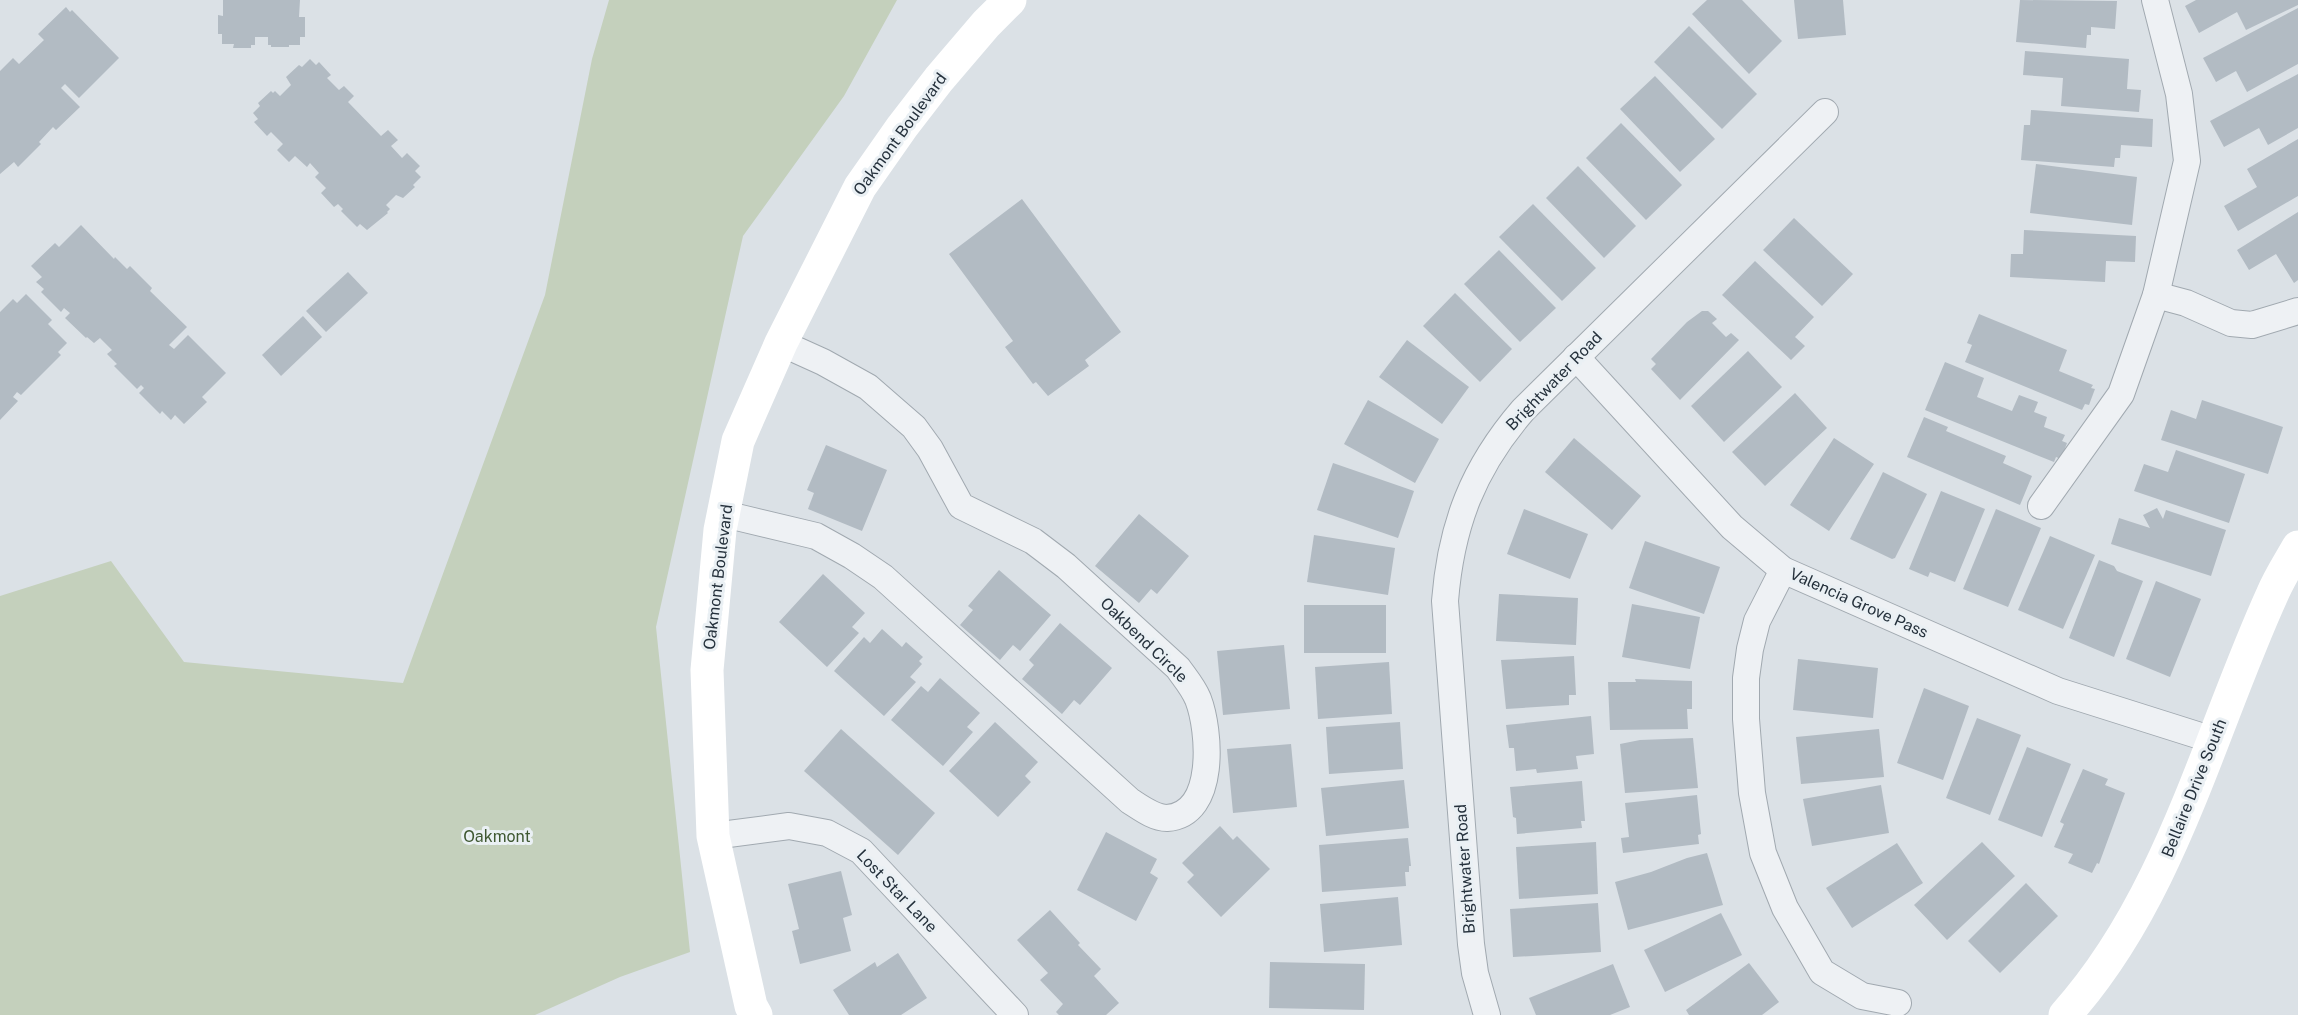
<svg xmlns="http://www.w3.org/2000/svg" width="2298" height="1015" font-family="'Public Sans',sans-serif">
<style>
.green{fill:#c4d0bc}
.building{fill:#b2bbc3}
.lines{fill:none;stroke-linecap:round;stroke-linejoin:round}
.street-casing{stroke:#a1a9b0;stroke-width:28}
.street{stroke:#eef1f4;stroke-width:26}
.secondary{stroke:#fff;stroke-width:33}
.labels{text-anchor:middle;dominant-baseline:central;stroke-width:6;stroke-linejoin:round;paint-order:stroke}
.street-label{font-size:16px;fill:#25313c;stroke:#eaf0f4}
.park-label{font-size:16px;fill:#3f5832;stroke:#eaf0f4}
</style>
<rect width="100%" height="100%" fill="#dbe1e6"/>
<!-- green -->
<polygon class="green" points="609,0 897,0 844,96 743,236 656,627 690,952 620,977 535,1015 0,1015 0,596 111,561 184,662 403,683 545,295 592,59"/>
<!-- building -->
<g class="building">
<polygon points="223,0 300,0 299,17 305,17 305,37 300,37 300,45 289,45 289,47 271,47 271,45 268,45 268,37 255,37 255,45 251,45 251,48 233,48 234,44 222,44 222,34 218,34 218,15 223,16"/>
<polygon points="1707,0 1742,0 1782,41 1749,74 1692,14"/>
<polygon points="1794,0 1843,0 1846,35 1798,39"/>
<polygon points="2020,0 2117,1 2115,29 2091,27 2091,35 2087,35 2086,48 2016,42"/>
<polygon points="2196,0 2298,0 2298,5 2246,30 2237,12 2199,33 2185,6"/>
<polygon points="66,7 70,12 72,10 119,58 79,98 65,84 61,88 80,107 56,130 53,127 39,142 41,144 18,167 14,162 0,174 0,71 13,58 19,64 44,40 38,34"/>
<polygon points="2298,8 2298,64 2247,92 2236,71 2216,82 2203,58"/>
<polygon points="1689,26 1757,94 1722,129 1654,62"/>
<polygon points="2025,51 2129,59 2127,89 2141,90 2139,112 2061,106 2063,78 2023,75"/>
<polygon points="310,59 316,65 319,62 331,75 327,78 339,90 344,86 354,96 348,102 381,136 388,130 398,140 391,146 402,158 407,153 420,166 415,171 421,177 413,185 415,187 403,198 396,195 386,205 390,209 387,212 388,213 367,230 360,224 357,227 341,211 343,209 338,204 334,207 321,193 326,188 315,177 319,173 310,163 307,167 295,156 289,162 277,150 283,144 271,132 267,136 254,122 258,119 253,113 260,106 258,103 271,91 273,93 275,91 280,96 291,85 286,77 299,65 302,67"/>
<polygon points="2298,74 2298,128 2268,145 2259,128 2224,147 2210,121"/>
<polygon points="1655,76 1715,139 1680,172 1620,109"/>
<polygon points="2031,110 2153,119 2152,147 2121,145 2120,158 2115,158 2114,167 2021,160 2024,125 2030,125"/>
<polygon points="1621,123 1682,185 1646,220 1586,158"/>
<polygon points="2298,139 2298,196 2238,231 2224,206 2257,187 2247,169"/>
<polygon points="2036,164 2137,177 2132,225 2030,213"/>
<polygon points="1578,166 1636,226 1604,258 1546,198"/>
<polygon points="1022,199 1121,332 1085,360 1089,366 1048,396 1036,382 1033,384 1005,347 1013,341 949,254"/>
<polygon points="1533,204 1596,268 1562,301 1499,237"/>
<polygon points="2298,212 2298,280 2294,283 2276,254 2249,270 2237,250"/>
<polygon points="1794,218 1853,274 1822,306 1763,250"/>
<polygon points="81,225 114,259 115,257 127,269 130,266 152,288 150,291 187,327 169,345 174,349 188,335 226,373 202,397 207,402 184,424 175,415 171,420 162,411 160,414 139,393 144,388 141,385 137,389 114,366 117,364 107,354 112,350 100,338 94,343 87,337 86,338 65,318 70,313 64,308 61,312 41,292 44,289 36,282 42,277 31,266 55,243 59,247"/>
<polygon points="2024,230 2136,236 2135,262 2106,261 2105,282 2010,277 2011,254 2023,254"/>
<polygon points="1499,250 1556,308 1520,342 1464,284"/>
<polygon points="1755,261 1814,317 1795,337 1805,346 1791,360 1722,295"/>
<polygon points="348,272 368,293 326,332 306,311"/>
<polygon points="1455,293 1512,349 1480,382 1423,326"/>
<polygon points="26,294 52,320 48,324 67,343 58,352 61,355 21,395 17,392 13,397 18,401 0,420 0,312 13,299 17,303"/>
<polygon points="1702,311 1708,311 1717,319 1712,323 1726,337 1731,333 1739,340 1680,400 1651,369 1656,364 1651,359 1687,322"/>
<polygon points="1979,314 2067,350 2059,371 2093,385 2091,388 2095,389 2089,405 2085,404 2082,410 1965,362 1972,345 1967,343"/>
<polygon points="303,316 322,337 281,376 262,355"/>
<polygon points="1407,340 1469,387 1442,424 1379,377"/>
<polygon points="1748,351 1782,387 1724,442 1691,406"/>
<polygon points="1945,362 1984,378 1977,397 2012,411 2019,395 2038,402 2034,412 2047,417 2044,427 2065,435 2062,441 2067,443 2061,459 2056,457 2054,462 1925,410"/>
<polygon points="1795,393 1827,428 1765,486 1732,452"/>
<polygon points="1368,400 1439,439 1415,483 1344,444"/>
<polygon points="2202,400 2283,427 2268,474 2161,440 2171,410 2196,419"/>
<polygon points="1924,417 1948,427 1946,431 2006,456 2003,463 2032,476 2020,505 1907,457"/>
<polygon points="1574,438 1641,496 1612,530 1545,472"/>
<polygon points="1834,438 1874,464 1829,531 1790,505"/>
<polygon points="826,445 887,470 862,531 808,509 814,493 807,490"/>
<polygon points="2176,450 2245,474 2229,523 2134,491 2144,464 2168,472"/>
<polygon points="1333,463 1414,491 1398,538 1317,510"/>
<polygon points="1883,472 1927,494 1895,558 1892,559 1850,539"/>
<polygon points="1941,491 1985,509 1955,582 1930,572 1928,577 1909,569"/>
<polygon points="2157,508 2163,519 2166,510 2226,530 2211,576 2111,544 2119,518 2150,528 2143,515"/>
<polygon points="1524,509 1588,534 1570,579 1507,554"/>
<polygon points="1996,509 2041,528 2008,607 1963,589"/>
<polygon points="1139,514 1189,556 1157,594 1151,589 1139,603 1095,566"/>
<polygon points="1314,535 1395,548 1388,595 1307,582"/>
<polygon points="2050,536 2095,555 2063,629 2018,610"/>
<polygon points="1645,541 1720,567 1704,614 1629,588"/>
<polygon points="2099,560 2114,566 2117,571 2143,581 2114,657 2069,638"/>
<polygon points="999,570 1051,615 1020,651 1013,645 1000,660 960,625 973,610 968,606"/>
<polygon points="823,574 865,613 852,627 859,633 827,667 779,622"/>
<polygon points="2156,581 2201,599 2170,677 2126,659"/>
<polygon points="1499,594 1578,598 1576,645 1496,641"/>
<polygon points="1632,604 1700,617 1690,669 1622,657"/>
<rect x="1304" y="605" width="82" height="48"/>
<polygon points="1060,623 1112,668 1080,705 1074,700 1062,714 1022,679 1034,665 1029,660"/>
<polygon points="882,629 902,647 906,642 923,657 919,661 922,664 910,677 916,682 884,716 834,671 864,637 870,643"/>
<polygon points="1284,645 1290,709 1223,715 1217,651"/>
<polygon points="1574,656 1576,695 1569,695 1569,705 1506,709 1501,660"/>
<polygon points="1798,659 1878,668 1873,718 1793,710"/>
<polygon points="1389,662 1392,714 1318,719 1315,667"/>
<polygon points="940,678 980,713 967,727 973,732 943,766 891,720 921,686 928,692"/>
<polygon points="1635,679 1692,681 1692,709 1687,709 1688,729 1610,730 1608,682 1636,682"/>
<polygon points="1924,688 1969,706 1943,780 1897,763"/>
<polygon points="1591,716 1594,754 1576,756 1578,769 1537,773 1536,769 1516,771 1514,748 1509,748 1506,725"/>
<polygon points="1977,718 2021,735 1990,815 1946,798"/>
<polygon points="995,722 1038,762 1025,776 1031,782 998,817 949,771"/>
<polygon points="1400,722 1403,769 1329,774 1326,727"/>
<polygon points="841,729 935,813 898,855 804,771"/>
<polygon points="1879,729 1884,777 1801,784 1796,737"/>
<polygon points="1693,738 1698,788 1625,793 1620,744 1640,740"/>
<polygon points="1291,744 1297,807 1233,813 1227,749"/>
<polygon points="2027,747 2071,764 2042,837 1998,820"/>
<polygon points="2083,769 2108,779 2105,785 2125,793 2099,864 2097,863 2092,873 2068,863 2073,854 2054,847 2064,824 2060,822"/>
<polygon points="1404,780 1409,828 1326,836 1321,788"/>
<polygon points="1582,781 1585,821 1581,821 1582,828 1517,834 1516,818 1513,817 1510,787"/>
<polygon points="1881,785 1889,833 1812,846 1803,799"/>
<polygon points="1697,795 1701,834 1698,835 1699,844 1623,853 1621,838 1629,837 1625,803"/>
<polygon points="1220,826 1233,840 1237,836 1270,869 1221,917 1187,882 1194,875 1182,863"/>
<polygon points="1106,832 1157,859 1150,873 1158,878 1136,921 1077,890"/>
<polygon points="1408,838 1411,866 1409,866 1409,872 1405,872 1406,886 1322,892 1319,845"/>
<polygon points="1596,842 1598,894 1519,899 1516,847"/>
<polygon points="1982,842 2015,876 1947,940 1914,905"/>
<polygon points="1897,843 1923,883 1852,928 1826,888"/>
<polygon points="1707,853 1723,905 1628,930 1615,882 1651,872 1687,858"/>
<polygon points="841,871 852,915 843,918 851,951 800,964 792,931 799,929 788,884"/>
<polygon points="2026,883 2058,916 2000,973 1968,941"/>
<polygon points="1398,897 1402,945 1324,952 1320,904"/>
<polygon points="1598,903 1601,952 1513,957 1510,909"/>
<polygon points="1050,910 1080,943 1078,945 1101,969 1094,976 1119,1003 1106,1015 1059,1015 1056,1012 1063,1004 1040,980 1048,973 1017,940"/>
<polygon points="1721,913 1742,955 1665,992 1644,950"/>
<polygon points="898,953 927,998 901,1015 849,1015 833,990 875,962 877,967"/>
<polygon points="1270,962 1365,964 1364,1010 1269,1008"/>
<polygon points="1749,963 1779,1002 1762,1015 1689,1015 1686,1010"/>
<polygon points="1613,964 1630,1007 1610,1015 1536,1015 1529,998"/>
</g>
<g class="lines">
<defs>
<g id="street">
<polyline points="2156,295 2186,303 2231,323 2252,325 2298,311"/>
<polyline points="1576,357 1732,527 1783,570 2058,691 2213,740"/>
<polyline points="2041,506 2121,394 2156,295 2187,161 2179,94 2155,0"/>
<path d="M724,514L816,536L852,556L883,577L1130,801C1141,808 1154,818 1167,818C1217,815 1210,730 1198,699C1193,687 1185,678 1178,668L1066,566L1033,541L961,506L930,449L914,427L868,387L823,362L781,343"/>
<polyline points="1783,570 1757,621 1750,649 1746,678 1746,719 1752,793 1763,853 1785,908 1822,972 1862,996 1898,1003"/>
<polyline points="713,836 789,826 827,833 861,851 1015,1015"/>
<path d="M1487,1015L1475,973L1471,944L1445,601C1451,525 1473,468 1523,410L1825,112"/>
</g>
</defs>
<!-- street casing -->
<use href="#street" class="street-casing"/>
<!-- street -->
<use href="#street" class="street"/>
<!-- secondary -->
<g class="secondary">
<polyline points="756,1015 751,1006 713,836 707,670 720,530 738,441 781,343 860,187 902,127 939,79 986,24 1010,0"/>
<path d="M2065,1015C2170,898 2208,736 2272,595C2279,578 2289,563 2298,547"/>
</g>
</g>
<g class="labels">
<!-- street labels -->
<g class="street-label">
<text transform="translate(900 134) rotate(-54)">Oakmont Boulevard</text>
<text transform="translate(1554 381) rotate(-46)">Brightwater Road</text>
<text transform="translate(718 577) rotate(-83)">Oakmont Boulevard</text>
<text transform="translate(1859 603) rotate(24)">Valencia Grove Pass</text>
<text transform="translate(1144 640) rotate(44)">Oakbend Circle</text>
<text transform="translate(2194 788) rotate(-68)">Bellaire Drive South</text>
<text transform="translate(1465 869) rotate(-94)">Brightwater Road</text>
<text transform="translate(897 891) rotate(46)">Lost Star Lane</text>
</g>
<!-- park labels -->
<g class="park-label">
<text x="497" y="836">Oakmont</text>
</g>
</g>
</svg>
